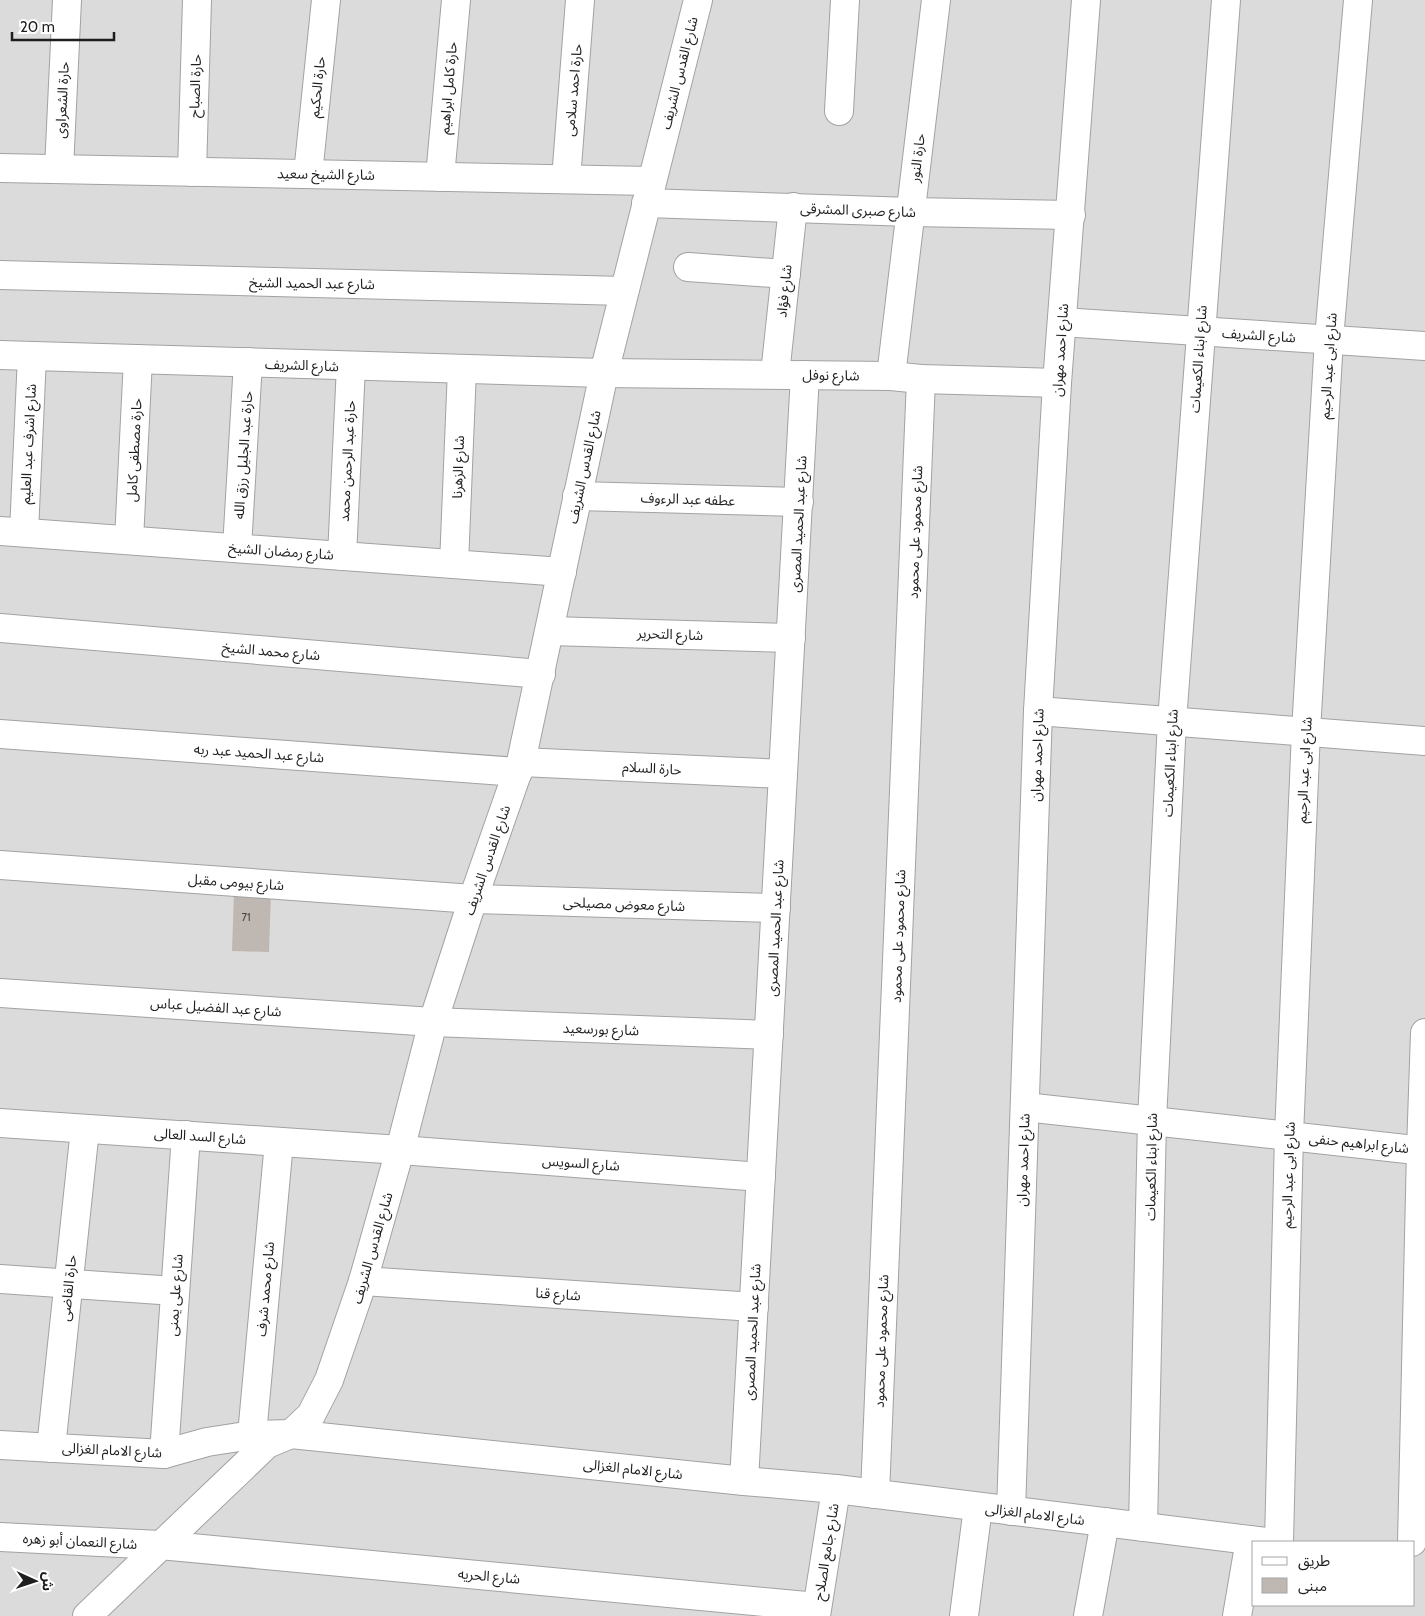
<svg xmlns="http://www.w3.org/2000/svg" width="1425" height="1616" font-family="Cabin,'Noto Sans Arabic',sans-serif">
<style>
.residential{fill:#dcdbdb;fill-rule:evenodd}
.building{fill:#bfb7b2}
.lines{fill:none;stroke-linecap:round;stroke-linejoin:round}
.minor-casing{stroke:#a2a2a2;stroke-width:30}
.minor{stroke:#fff;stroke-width:28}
.labels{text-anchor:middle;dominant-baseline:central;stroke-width:4;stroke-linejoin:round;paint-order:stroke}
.number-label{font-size:11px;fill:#464443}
.street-label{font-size:14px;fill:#1e1e1e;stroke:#fff}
</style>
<rect width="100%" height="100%" fill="#eeebe5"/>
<!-- residential -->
<path class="residential" d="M0,0H1425V1616H0ZM1254,1542H1414V1605H1254Z"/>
<!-- building -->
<polygon class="building" points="234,892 271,893 269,952 232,951"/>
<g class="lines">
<defs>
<g id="minor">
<polyline points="839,111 845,0"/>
<polyline points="0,168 651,181"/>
<polyline points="59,169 67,0"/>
<polyline points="192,172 197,0"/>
<polyline points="308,174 326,0"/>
<polyline points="440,177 456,0"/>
<polyline points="566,179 580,0"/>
<polyline points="646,203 911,212 1071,215"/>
<polyline points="688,267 786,274"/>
<polyline points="0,275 624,291"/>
<polyline points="1062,322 1425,346"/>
<polyline points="0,355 604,373 891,376 921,379 1057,383"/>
<polyline points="775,374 793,207"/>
<polyline points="891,376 936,0"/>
<polyline points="577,496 799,502"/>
<polyline points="0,531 562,572"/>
<polyline points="24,532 32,356"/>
<polyline points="129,540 138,359"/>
<polyline points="237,548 248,362"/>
<polyline points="342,556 351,366"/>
<polyline points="454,564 462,369"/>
<polyline points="0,628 541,674"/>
<polyline points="550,631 791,638"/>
<polyline points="1038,711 1425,741"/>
<polyline points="0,734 518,772"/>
<polyline points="521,762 783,774"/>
<polyline points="0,865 473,899 776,908"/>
<polyline points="0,993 433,1022 769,1035"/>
<polyline points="1025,1107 1425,1151"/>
<polyline points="0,1123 400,1150 761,1177"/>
<polyline points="0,1279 175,1291"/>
<polyline points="363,1281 754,1307"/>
<polyline points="252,1435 279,1142"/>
<polyline points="0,1445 164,1454 207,1442 252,1435 291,1434 744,1481 836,1489 1266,1542"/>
<polyline points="51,1448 85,1129"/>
<polyline points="164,1454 186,1135"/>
<polyline points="744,1481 805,375"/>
<polyline points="875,1494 921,379"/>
<polyline points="1011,1511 1038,711 1057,383 1086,0"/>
<polyline points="1143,1527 1152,1120 1172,721 1226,0"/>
<polyline points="0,1537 160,1545 817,1607"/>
<polyline points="1279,1542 1289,1135 1306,731 1329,339 1358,0"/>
<polyline points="1412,1542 1421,1150 1425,1033"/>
<polyline points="87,1616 267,1444 291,1434 311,1415 329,1380 363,1281 400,1150 433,1022 473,899 521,762 604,373 698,0"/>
<polyline points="816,1616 836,1489"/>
<polyline points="964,1616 978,1507"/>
<polyline points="1088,1616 1105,1522"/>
<polyline points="1237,1616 1250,1540"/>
</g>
</defs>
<!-- minor casing -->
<use href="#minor" class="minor-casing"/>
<!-- minor -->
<use href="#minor" class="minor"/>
</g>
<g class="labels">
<!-- number labels -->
<g class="number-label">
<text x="246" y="917">71</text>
</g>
<!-- street labels -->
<g class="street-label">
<text transform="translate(679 73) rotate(-76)">شارع القدس الشريف</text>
<text transform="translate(195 86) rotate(-88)">حارة الصباح</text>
<text transform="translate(317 87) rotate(-84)">حارة الحكيم</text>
<text transform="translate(448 88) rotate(-85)">حارة كامل ابراهيم</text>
<text transform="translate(573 90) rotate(-85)">حارة احمد سلامى</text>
<text transform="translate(62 100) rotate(-87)">حارة الشعراوى</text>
<text transform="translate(917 158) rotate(-83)">حارة النور</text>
<text transform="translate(326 174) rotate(1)">شارع الشيخ سعيد</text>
<text transform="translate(858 210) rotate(2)">شارع صبرى المشرقى</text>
<text transform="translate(312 283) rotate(1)">شارع عبد الحميد الشيخ</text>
<text transform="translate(784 291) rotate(-84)">شارع فؤاد</text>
<text transform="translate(1259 335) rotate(4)">شارع الشريف</text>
<text transform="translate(1060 350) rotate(-86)">شارع احمد مهران</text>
<text transform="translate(1198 359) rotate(-86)">شارع ابناء الكعيمات</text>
<text transform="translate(302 365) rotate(2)">شارع الشريف</text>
<text transform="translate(1328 366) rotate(-86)">شارع ابى عبد الرحيم</text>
<text transform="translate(831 375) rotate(1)">شارع نوفل</text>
<text transform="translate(28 444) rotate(-87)">شارع اشرف عبد العليم</text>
<text transform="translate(134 450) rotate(-87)">حارة مصطفى كامل</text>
<text transform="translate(243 455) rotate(-86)">حارة عبد الجليل رزق الله</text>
<text transform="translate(347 461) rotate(-87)">حارة عبد الرحمن محمد</text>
<text transform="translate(458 467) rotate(-88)">شارع الزهرنا</text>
<text transform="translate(584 467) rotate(-78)">شارع القدس الشريف</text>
<text transform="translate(688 499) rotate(2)">عطفه عبد الرءوف</text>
<text transform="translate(798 524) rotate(-87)">شارع عبد الحميد المصرى</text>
<text transform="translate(915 532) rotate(-88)">شارع محمود على محمود</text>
<text transform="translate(281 551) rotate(4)">شارع رمضان الشيخ</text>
<text transform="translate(670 634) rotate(2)">شارع التحرير</text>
<text transform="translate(271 651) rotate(5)">شارع محمد الشيخ</text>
<text transform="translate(259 753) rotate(4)">شارع عبد الحميد عبد ربه</text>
<text transform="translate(1037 755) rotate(-88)">شارع احمد مهران</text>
<text transform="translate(1170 763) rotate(-87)">شارع ابناء الكعيمات</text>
<text transform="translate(652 768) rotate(3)">حارة السلام</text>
<text transform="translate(1304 770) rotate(-87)">شارع ابى عبد الرحيم</text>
<text transform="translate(487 860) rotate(-71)">شارع القدس الشريف</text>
<text transform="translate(236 882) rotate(4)">شارع بيومى مقبل</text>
<text transform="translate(624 904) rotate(2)">شارع معوض مصيلحى</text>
<text transform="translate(775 928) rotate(-87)">شارع عبد الحميد المصرى</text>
<text transform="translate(898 936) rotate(-88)">شارع محمود على محمود</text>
<text transform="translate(216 1007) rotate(4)">شارع عبد الفضيل عباس</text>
<text transform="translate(601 1029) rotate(2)">شارع بورسعيد</text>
<text transform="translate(200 1136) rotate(4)">شارع السد العالى</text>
<text transform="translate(1359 1143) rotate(6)">شارع ابراهيم حنفى</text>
<text transform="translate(1023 1160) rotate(-88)">شارع احمد مهران</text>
<text transform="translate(581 1163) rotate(4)">شارع السويس</text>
<text transform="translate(1151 1167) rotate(-89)">شارع ابناء الكعيمات</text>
<text transform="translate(1288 1175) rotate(-88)">شارع ابى عبد الرحيم</text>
<text transform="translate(372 1248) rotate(-74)">شارع القدس الشريف</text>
<text transform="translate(68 1288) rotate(-84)">حارة القاضى</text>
<text transform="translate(265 1289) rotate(-85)">شارع محمد شرف</text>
<text transform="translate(558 1294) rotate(4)">شارع قنا</text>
<text transform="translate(175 1295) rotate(-86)">شارع على يمنى</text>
<text transform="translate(752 1332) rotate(-87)">شارع عبد الحميد المصرى</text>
<text transform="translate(881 1341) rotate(-88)">شارع محمود على محمود</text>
<text transform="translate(112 1450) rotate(3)">شارع الامام الغزالى</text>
<text transform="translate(633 1469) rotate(6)">شارع الامام الغزالى</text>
<text transform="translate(1035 1514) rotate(7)">شارع الامام الغزالى</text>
<text transform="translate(80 1541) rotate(3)">شارع النعمان أبو زهره</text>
<text transform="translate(826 1552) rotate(-81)">شارع جامع الصلاح</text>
<text transform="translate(489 1576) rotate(5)">شارع الحريه</text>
</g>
</g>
<!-- legend -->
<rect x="1252" y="1541" width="162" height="65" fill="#ffffff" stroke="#a5a5a5"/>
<rect x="1262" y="1557" width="25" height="8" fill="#ffffff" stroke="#a5a5a5"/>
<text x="1298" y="1566" font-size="15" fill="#1e1e1e">طريق</text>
<rect x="1262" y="1578" width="25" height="15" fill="#bfb7b2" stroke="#a5a5a5"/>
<text x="1298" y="1591" font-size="15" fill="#1e1e1e">مبنى</text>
<!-- north arrow -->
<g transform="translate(35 1581) rotate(93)" stroke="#ffffff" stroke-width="4" paint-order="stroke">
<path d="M0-4L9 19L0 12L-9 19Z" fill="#1e1e1e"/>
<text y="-8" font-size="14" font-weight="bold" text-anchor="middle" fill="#1e1e1e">ش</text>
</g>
<!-- scale -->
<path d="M12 32v8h102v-8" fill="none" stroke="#1e1e1e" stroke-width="2.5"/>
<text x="20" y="32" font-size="15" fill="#1e1e1e" stroke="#ffffff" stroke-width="4" paint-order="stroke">20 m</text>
</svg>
